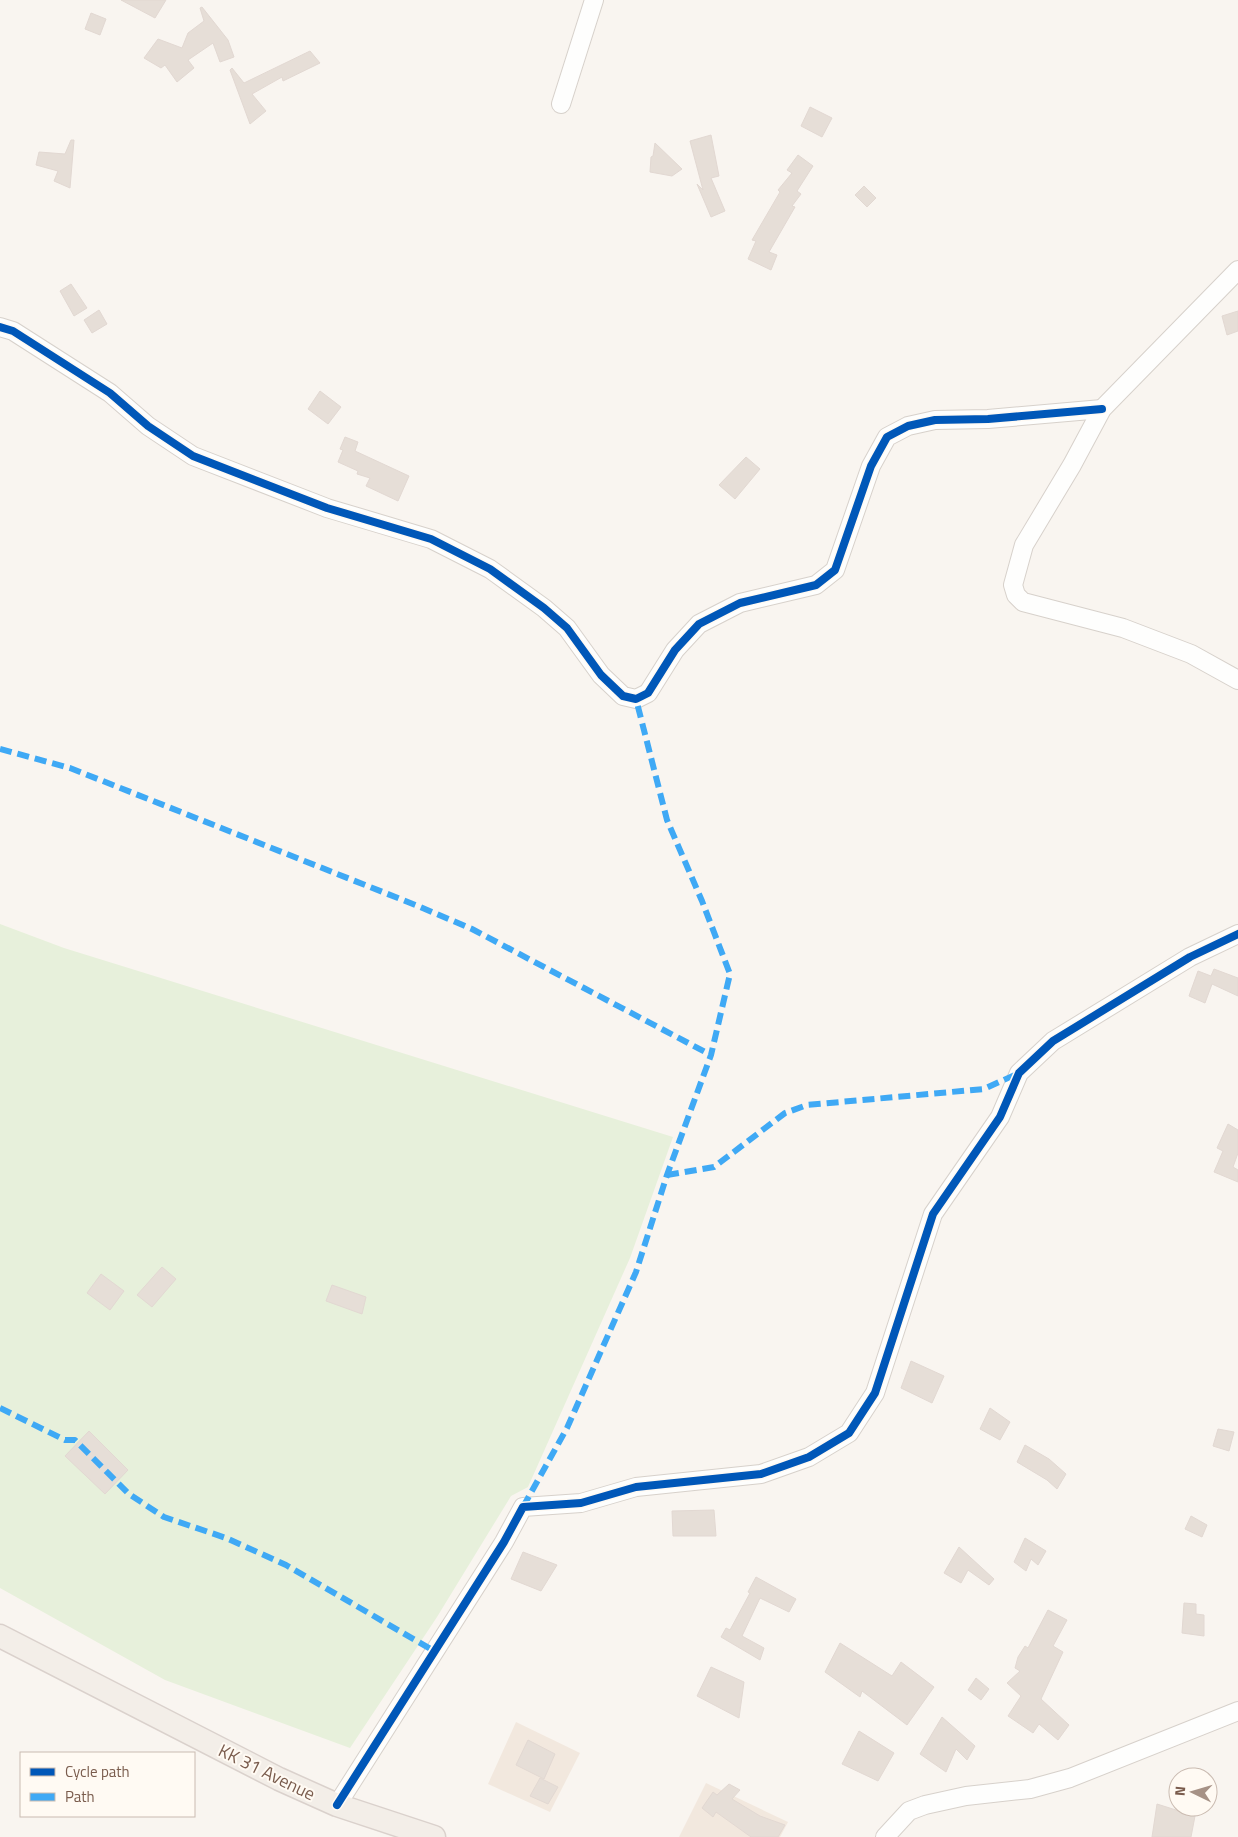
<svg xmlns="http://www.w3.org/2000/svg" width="1238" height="1837" font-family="'Titillium Web',sans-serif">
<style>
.residential{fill:#f2e8de}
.green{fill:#e7f0db}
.building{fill:#e6ded7;stroke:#e2d8d2}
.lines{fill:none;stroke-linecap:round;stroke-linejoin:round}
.minor-casing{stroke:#d7d1cb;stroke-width:20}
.major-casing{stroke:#dad1cc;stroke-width:25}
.minor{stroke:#fefefd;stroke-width:18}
.major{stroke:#f3eee8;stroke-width:22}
.quiet{stroke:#3fa9f5;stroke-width:6;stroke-dasharray:12 6;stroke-linecap:butt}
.cycleway-casing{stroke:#fffaf3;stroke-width:11}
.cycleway{stroke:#0057b8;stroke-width:8}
.labels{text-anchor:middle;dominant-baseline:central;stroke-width:4;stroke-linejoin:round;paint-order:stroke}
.street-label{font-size:18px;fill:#7a5c4d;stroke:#fffaf3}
</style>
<rect width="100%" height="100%" fill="#f9f5f0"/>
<!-- residential -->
<g class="residential">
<polygon points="516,1722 580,1753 550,1812 488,1784"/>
<polygon points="706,1783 788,1822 780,1837 679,1837"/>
</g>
<!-- green -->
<polygon class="green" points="0,924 64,948 673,1137 630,1258 528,1487 511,1496 437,1617 350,1748 165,1680 0,1588"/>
<!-- building -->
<g class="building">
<polygon points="121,0 166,0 155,18"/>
<polygon points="202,7 228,40 234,57 220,62 213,43 188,60 194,68 177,82 165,65 161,68 144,58 158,39 182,48 188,33 204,21 200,8"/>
<polygon points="91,13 106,19 100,35 85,29"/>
<polygon points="310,51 320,63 283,81 282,77 252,94 266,111 250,124 230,70 232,68 244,83"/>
<polygon points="810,107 832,118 822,137 801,126"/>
<polygon points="711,135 719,176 711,178 725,211 711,217 697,184 703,190 690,141"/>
<polygon points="71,140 74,140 70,188 54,181 58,171 36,165 39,152 65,154"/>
<polygon points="655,143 682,169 672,176 650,172 651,157 653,156"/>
<polygon points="798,155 813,166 797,191 801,194 792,206 795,207 769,252 777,255 771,270 748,259 756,241 752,240 780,192 778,190 792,173 787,170"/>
<polygon points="864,186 876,198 867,207 855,195"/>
<polygon points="71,284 87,308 74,316 60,291"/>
<polygon points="99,310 107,324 92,333 84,320"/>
<polygon points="1238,311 1238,331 1227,335 1222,316"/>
<polygon points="320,391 341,407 328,424 308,409"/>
<polygon points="345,437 358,442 355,451 409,476 398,501 366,486 370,478 357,474 358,471 338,462 343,450 340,449"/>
<polygon points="746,457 760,469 735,499 719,485"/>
<polygon points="1214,969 1238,978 1238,996 1212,984 1205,1003 1189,996 1198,971 1211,976"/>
<polygon points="1228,1124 1238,1130 1238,1153 1233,1167 1238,1170 1238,1182 1214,1172 1223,1151 1217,1148"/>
<polygon points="162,1267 176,1279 152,1307 137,1295"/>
<polygon points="101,1274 124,1291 110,1310 87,1293"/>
<polygon points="332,1285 366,1297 362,1314 326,1301"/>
<polygon points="911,1361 944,1376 932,1403 901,1388"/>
<polygon points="990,1408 1010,1422 1000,1440 980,1429"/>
<polygon points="1218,1429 1234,1432 1229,1451 1213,1446"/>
<polygon points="89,1431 128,1470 105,1494 65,1456"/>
<polygon points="1025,1445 1049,1459 1066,1474 1057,1489 1047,1480 1017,1462"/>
<polygon points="714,1510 716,1536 673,1536 672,1511"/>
<polygon points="1191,1516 1207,1525 1202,1537 1185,1529"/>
<polygon points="1025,1538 1046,1551 1038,1565 1031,1559 1026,1571 1014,1562"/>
<polygon points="959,1547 994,1579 989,1585 968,1570 961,1583 944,1573"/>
<polygon points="523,1552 557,1565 541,1591 511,1579"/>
<polygon points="756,1577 796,1599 789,1612 760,1598 742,1636 764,1648 760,1660 721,1637 726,1628 730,1630 750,1593 748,1592"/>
<polygon points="1184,1603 1196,1604 1196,1614 1204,1615 1204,1636 1182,1633"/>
<polygon points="1048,1610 1067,1620 1053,1646 1063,1652 1041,1699 1069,1725 1058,1740 1039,1724 1033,1733 1008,1716 1021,1696 1007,1683 1020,1671 1015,1668 1018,1657 1025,1646 1028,1648"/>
<polygon points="840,1643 892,1676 901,1662 934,1687 907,1725 862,1691 860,1697 825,1672"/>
<polygon points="711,1667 744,1682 739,1718 697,1696"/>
<polygon points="976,1678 989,1689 981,1700 968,1690"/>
<polygon points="942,1717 975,1746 967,1760 956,1749 946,1772 920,1754"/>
<polygon points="859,1731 894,1753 878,1781 842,1764"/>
<polygon points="528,1740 555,1754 544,1779 516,1765"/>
<polygon points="540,1778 558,1787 548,1804 530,1796"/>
<polygon points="729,1784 740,1790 732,1799 760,1816 785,1825 778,1837 751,1837 716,1812 713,1817 702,1808 713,1792 717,1795"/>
<polygon points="1157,1804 1195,1816 1191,1837 1152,1837"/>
</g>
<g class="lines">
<defs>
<g id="minor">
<polyline points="561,104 594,0"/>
<polyline points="1238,270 1102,409 1072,465 1024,545 1013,585 1016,595 1023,602 1123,628 1191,654 1238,680"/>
<polyline points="0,327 13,331 110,393 148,426 193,456 327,508 431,539 490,569 544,608 567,628 601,675 623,696 636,699 648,693 675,650 699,624 740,603 816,585 835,570 871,466 887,437 908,426 935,420 988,419 1102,409"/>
<polyline points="337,1805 504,1542 523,1507 581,1503 636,1487 761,1474 809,1457 849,1433 875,1393 933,1214 1000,1117 1019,1073 1053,1041 1190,957 1238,934"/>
<polyline points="885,1837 909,1811 925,1805 966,1796 1030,1789 1070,1778 1238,1711"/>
</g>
<polyline id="major" points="0,1636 279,1779 337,1805 434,1837"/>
</defs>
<!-- minor casing -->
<use href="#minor" class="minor-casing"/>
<!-- major casing -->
<use href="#major" class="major-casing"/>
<!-- minor -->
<use href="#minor" class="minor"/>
<!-- major -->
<use href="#major" class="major"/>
<!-- quiet -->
<g class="quiet">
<polyline points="0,749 70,768 418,906 472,929 711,1055"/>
<polyline points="667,1175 714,1167 785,1113 807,1105 984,1089 1019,1073"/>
<polyline points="0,1408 65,1440 75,1440 129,1494 164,1517 226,1538 286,1565 434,1651"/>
<polyline points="523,1507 567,1428 636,1272 667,1175 711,1055 730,974 702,901 667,820 636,699"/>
</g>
<defs>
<g id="cycleway">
<polyline points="0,327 13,331 110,393 148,426 193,456 327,508 431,539 490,569 544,608 567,628 601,675 623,696 636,699 648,693 675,650 699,624 740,603 816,585 835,570 871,466 887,437 908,426 935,420 988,419 1102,409"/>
<polyline points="337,1805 504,1542 523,1507 581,1503 636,1487 761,1474 809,1457 849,1433 875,1393 933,1214 1000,1117 1019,1073 1053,1041 1190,957 1238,934"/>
</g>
</defs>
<!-- cycleway casing -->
<use href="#cycleway" class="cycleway-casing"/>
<!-- cycleway -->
<use href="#cycleway" class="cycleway"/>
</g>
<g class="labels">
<!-- street labels -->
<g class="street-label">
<text transform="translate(267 1772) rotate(26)">KK 31 Avenue</text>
</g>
</g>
<!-- legend -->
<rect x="20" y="1752" width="175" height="65" fill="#fffaf3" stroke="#cabbb1"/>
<rect x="30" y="1768" width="25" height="8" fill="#0057b8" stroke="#cabbb1"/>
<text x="65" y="1777" font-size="15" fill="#7a5c4d">Cycle path</text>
<rect x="30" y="1793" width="25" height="8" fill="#3fa9f5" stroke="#cabbb1"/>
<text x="65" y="1802" font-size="15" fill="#7a5c4d">Path</text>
<!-- north arrow -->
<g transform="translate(1193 1792) rotate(275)"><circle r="24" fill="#fffaf3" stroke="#cabbb1"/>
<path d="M0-4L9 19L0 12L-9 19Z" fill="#a69286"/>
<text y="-8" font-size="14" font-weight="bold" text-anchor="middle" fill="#7a5c4d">N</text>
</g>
</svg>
